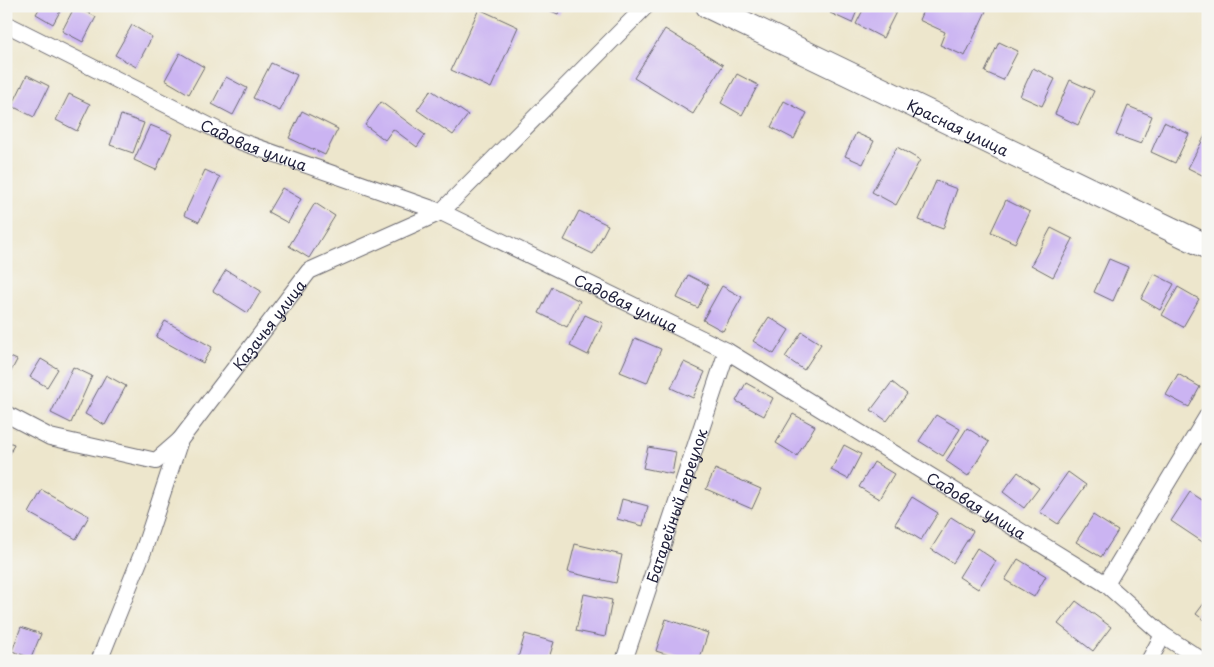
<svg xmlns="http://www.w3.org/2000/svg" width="1214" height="667" font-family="'Playpen Sans',sans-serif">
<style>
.building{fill:#cbb4f2}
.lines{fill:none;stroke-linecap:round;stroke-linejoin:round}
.street-casing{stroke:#69676e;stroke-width:18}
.secondary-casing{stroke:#69676e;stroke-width:26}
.street{stroke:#fff;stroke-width:16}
.secondary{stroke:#fff;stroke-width:24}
.labels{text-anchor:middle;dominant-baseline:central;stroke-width:4.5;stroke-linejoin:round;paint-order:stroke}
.street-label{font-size:15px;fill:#22223b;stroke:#f6f6f2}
</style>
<rect width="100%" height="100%" fill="#f6f6f2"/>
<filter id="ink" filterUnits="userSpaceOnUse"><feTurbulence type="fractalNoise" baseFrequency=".02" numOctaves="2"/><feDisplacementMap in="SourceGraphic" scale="10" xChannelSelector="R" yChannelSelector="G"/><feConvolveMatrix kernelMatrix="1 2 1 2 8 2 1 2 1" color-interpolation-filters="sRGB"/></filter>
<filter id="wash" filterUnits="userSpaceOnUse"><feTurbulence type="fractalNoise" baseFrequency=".0096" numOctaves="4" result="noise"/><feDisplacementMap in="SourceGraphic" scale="20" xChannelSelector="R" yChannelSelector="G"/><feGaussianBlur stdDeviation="1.12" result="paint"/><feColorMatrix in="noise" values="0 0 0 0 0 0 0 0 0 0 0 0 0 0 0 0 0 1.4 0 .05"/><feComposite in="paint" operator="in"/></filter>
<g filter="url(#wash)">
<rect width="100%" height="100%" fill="#ede6cc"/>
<g id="blocks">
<!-- building -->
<g class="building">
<polygon points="41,6 63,6 53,24 36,14"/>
<polygon points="75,6 96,17 83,42 62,31"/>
<polygon points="539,6 562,6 558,14"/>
<polygon points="833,6 859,6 852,23 830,13"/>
<polygon points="865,6 899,6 883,38 856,24"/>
<polygon points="925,6 976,6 986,11 965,56 940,45 945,32 919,20"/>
<polygon points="479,9 518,27 491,88 451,70"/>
<polygon points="132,25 152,37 136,67 115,55"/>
<polygon points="665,29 723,65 693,114 634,78"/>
<polygon points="999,42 1018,51 1003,80 985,72"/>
<polygon points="180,53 204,67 189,94 165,80"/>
<polygon points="271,63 297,75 280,111 253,98"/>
<polygon points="1033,68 1055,79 1042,106 1020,96"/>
<polygon points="737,74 758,85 742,115 721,103"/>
<polygon points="27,75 49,86 34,117 12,106"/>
<polygon points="226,77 247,88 233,115 212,104"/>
<polygon points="1070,80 1094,91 1078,125 1055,114"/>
<polygon points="431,90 468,115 453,135 417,110"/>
<polygon points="69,94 90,104 77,131 56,120"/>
<polygon points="784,101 807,113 794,139 771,127"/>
<polygon points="381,102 425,135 417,147 393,129 385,140 365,125"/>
<polygon points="1128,106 1152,116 1141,144 1116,135"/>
<polygon points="302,111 338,129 325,155 289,138"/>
<polygon points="121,115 144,123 133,153 110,145"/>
<polygon points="1164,122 1189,134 1175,163 1151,152"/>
<polygon points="150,125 172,134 156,170 134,160"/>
<polygon points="1208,130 1208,178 1188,168"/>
<polygon points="856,133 874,141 863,164 845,156"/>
<polygon points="897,147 920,160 896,205 872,192"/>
<polygon points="205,170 220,177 199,222 184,215"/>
<polygon points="936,181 957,189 943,229 919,220"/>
<polygon points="282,188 301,199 288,223 268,212"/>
<polygon points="1006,200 1030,212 1015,243 991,232"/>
<polygon points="315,203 335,216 309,258 289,246"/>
<polygon points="579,211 608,225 593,254 564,240"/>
<polygon points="1051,228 1073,239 1053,277 1031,265"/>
<polygon points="1109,259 1128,267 1113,301 1094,292"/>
<polygon points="226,270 261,291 248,313 213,291"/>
<polygon points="1154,274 1174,284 1160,310 1141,299"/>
<polygon points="688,275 708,285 698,308 677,298"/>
<polygon points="722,286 742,297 723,331 703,320"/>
<polygon points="552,287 580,301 567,327 539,313"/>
<polygon points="1178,287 1199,299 1183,327 1162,315"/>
<polygon points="585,315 603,323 588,355 570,346"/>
<polygon points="769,317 789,330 774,354 753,341"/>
<polygon points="165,321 212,347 203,363 156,337"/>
<polygon points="802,332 821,344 804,370 785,357"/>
<polygon points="635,338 661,349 647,383 620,372"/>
<polygon points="6,355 17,360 6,381"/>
<polygon points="41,359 58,369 47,387 30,377"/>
<polygon points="684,362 705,372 693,398 671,388"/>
<polygon points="73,367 92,376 71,423 51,413"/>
<polygon points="1178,374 1200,387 1189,407 1166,395"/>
<polygon points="106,375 126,386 105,425 85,414"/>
<polygon points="892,382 907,394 887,421 871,410"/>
<polygon points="746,383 773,398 764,416 736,401"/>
<polygon points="793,414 815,426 797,456 776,443"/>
<polygon points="936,415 960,429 943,456 919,441"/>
<polygon points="967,428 989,442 968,476 946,461"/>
<polygon points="6,441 14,444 6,463"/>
<polygon points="844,445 861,454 848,479 831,470"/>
<polygon points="648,447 676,452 672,474 643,468"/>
<polygon points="874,462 894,474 879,499 859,487"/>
<polygon points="715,469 761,489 752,509 706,489"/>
<polygon points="1018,472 1039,488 1024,508 1003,492"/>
<polygon points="1068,472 1086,485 1058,524 1040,512"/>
<polygon points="42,490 89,516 76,539 29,513"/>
<polygon points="1190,492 1208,504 1208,537 1204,543 1171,521"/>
<polygon points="912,497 938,513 921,540 895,524"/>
<polygon points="622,499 648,506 643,526 617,519"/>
<polygon points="1093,515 1118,531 1101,557 1076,542"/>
<polygon points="951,517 973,531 953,563 931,549"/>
<polygon points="575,544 622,555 616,583 568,572"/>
<polygon points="977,548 996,561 978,589 959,577"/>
<polygon points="1018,559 1046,576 1034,597 1005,580"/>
<polygon points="584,594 612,600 605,637 576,631"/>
<polygon points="1208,598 1208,623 1196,614"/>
<polygon points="1076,601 1111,627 1093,651 1058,624"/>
<polygon points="666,619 708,633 699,661 687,661 656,651"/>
<polygon points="21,627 41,634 31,658 12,651"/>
<polygon points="525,634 554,642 548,661 517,661"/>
</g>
</g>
</g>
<g filter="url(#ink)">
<use href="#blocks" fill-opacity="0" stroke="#69676e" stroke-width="1"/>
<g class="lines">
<defs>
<g id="street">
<path id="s1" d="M6,24L239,141L441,212L727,351L1106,584L1163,635L1203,661"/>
<polyline points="6,414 50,437 156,461 180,440"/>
<polyline points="1106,584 1208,415"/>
<path id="s2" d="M99,661L144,549L180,440L309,271L441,212L646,6"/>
<path id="s3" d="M624,661L727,351"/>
<polyline points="1149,661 1163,635"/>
</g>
<g id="secondary">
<path id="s4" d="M708,6L1208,247"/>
</g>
</defs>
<!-- street casing -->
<use href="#street" class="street-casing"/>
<!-- secondary casing -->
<use href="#secondary" class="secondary-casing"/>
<!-- street -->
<use href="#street" class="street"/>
<!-- secondary -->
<use href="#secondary" class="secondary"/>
</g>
</g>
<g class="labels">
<!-- street labels -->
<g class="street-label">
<text stroke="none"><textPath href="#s4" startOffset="278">Красная улица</textPath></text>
<text stroke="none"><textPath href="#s1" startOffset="276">Садовая улица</textPath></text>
<text stroke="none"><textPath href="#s1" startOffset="681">Садовая улица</textPath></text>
<text stroke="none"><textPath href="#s2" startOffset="381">Казачья улица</textPath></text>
<text stroke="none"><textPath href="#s1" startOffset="1086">Садовая улица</textPath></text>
<text stroke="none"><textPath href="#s3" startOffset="164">Батарейный переулок</textPath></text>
</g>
</g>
<!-- margin -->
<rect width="1214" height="667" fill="none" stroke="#f6f6f2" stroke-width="25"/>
</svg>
